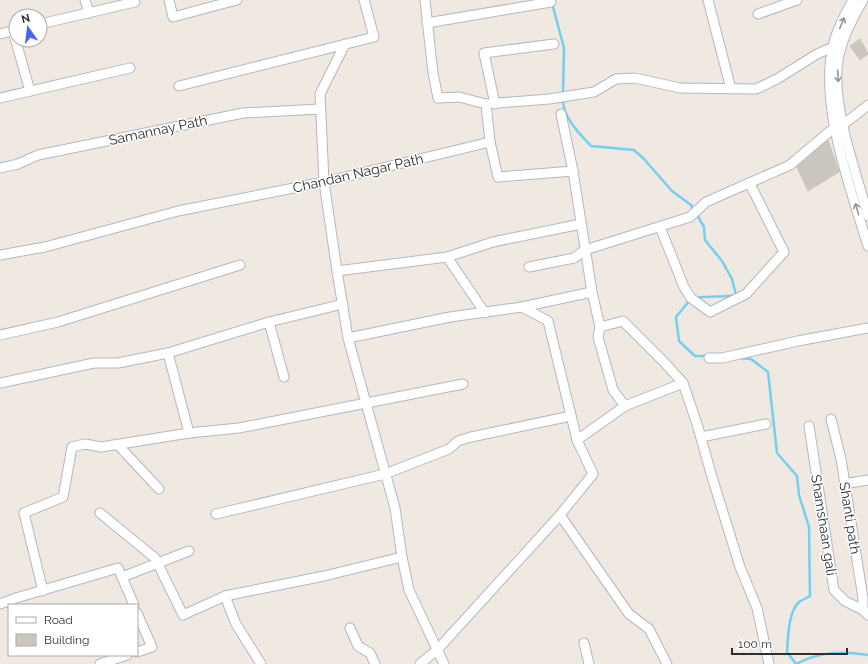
<svg xmlns="http://www.w3.org/2000/svg" width="868" height="664" font-family="Raleway,sans-serif">
<style>
.lines{fill:none;stroke-linecap:round;stroke-linejoin:round}
.stream{stroke:#75cff0;stroke-width:2.5}
.building{fill:#cbc7bf;stroke:#cbc5ba}
.minor-casing{stroke:#b4b7c1;stroke-width:11}
.minor{stroke:#fff;stroke-width:9}
.oneway{stroke:#969696}
.labels{text-anchor:middle;dominant-baseline:central;stroke-width:3;stroke-linejoin:round;paint-order:stroke}
.street-label{font-size:14px;fill:#2e2e2e;stroke:#fff}
</style>
<rect width="100%" height="100%" fill="#efe9e1"/>
<g class="lines">
<!-- stream -->
<g class="stream">
<polyline points="552,3 564,48 563,94"/>
<path d="M563,99C563,118 579,133 591,146L634,150L644,159L672,191L691,205L694,210"/>
<path d="M697,298C710,295 722,298 736,295L732,279L722,261L705,240L704,227L697,215"/>
<polyline points="690,300 676,317 679,341 695,356 708,356"/>
<path d="M739,358L751,359L768,372L777,453L797,476L799,495L809,527L810,596C807,598 802,600 799,602C788,612 788,639 787,652L796,664"/>
<path d="M796,664C821,651 841,651 868,655"/>
</g>
</g>
<!-- building -->
<g class="building">
<polygon points="860,39 868,54 860,60 850,46"/>
<polygon points="828,140 839,172 808,191 797,167"/>
</g>
<g class="lines">
<defs>
<g id="minor">
<polyline points="85,0 89,13"/>
<polyline points="169,0 173,17 237,0"/>
<polyline points="425,0 433,73 438,98 459,97 486,104 549,99 594,92 616,79 635,78 680,88 756,89 777,79 817,54 833,47 841,48"/>
<polyline points="708,0 731,89"/>
<path d="M853,0C845,15 836,31 833,47C819,105 851,190 868,246"/>
<path d="M863,0C851,21 839,44 837,68C834,113 856,172 868,216"/>
<polyline points="758,14 797,0"/>
<polyline points="427,23 551,2"/>
<polyline points="40,24 135,2"/>
<polyline points="13,31 30,91"/>
<polyline points="0,34 16,30"/>
<polyline points="345,44 320,94 324,182 337,271 348,338 395,508 402,557 409,590 444,664"/>
<polyline points="179,86 374,37 364,0"/>
<polyline points="0,98 130,68"/>
<polyline points="486,104 490,142"/>
<polyline points="495,104 484,53 554,44"/>
<polyline points="561,114 573,171"/>
<polyline points="0,168 18,164 38,155 243,113 320,109"/>
<polyline points="660,227 684,287 691,298 710,312 746,294 784,252 750,184"/>
<polyline points="0,255 45,247 178,211 324,182 490,142 498,177 573,171 592,292"/>
<polyline points="447,257 485,313"/>
<polyline points="529,267 574,258 585,250 690,217 706,202 790,165 836,126 844,124 868,105"/>
<polyline points="337,271 447,257 493,242 581,224"/>
<polyline points="522,307 592,292 600,327 623,321 665,363 683,383 697,424 712,477 740,567 757,608 769,664"/>
<polyline points="269,322 284,377"/>
<polyline points="600,327 598,337 613,390 625,406"/>
<polyline points="0,335 58,322 240,265"/>
<polyline points="348,338 450,317 522,307 548,321 577,440 593,474 560,515 438,649 420,664"/>
<polyline points="168,353 189,433"/>
<polyline points="709,358 722,358 798,341 868,328"/>
<polyline points="0,383 94,363 118,363 168,353 269,322 343,304"/>
<polyline points="831,419 841,459 863,598 863,610 868,615"/>
<polyline points="809,426 834,590 845,601 863,610"/>
<polyline points="701,437 766,424"/>
<polyline points="577,440 625,406 683,383"/>
<polyline points="118,445 159,489"/>
<polyline points="844,484 868,480"/>
<polyline points="100,513 155,558 183,615 225,596 324,576 402,557"/>
<polyline points="216,514 385,474 449,449 458,441 471,437 571,416"/>
<polyline points="560,515 629,614 649,629 667,664"/>
<polyline points="122,577 189,551"/>
<polyline points="43,591 24,513 63,497 72,447 85,444 101,447 189,433 239,428 463,384"/>
<polyline points="225,596 236,624 261,664"/>
<polyline points="0,604 16,598 118,568 134,605"/>
<polyline points="137,613 152,647 137,652"/>
<polyline points="350,628 358,646 370,653 375,664"/>
<polyline points="584,643 589,664"/>
<polyline points="100,664 127,655"/>
</g>
</defs>
<!-- minor casing -->
<use href="#minor" class="minor-casing"/>
<!-- minor -->
<use href="#minor" class="minor"/>
</g>
<!-- one-way arrows -->
<defs><path id="oneway-shaft" d="M-6 0H5M1.5-3L5.5 0L1.5 3" fill="none" stroke-width="1.6" stroke-linecap="round" stroke-linejoin="round"/></defs>
<g class="oneway">
<use href="#oneway-shaft" transform="translate(842 23) rotate(-67)"/>
<use href="#oneway-shaft" transform="translate(838 76) rotate(87)"/>
<use href="#oneway-shaft" transform="translate(857 209) rotate(-106)"/>
</g>
<g class="labels">
<!-- street labels -->
<g class="street-label">
<text transform="translate(158 130) rotate(-12)">Samannay Path</text>
<text transform="translate(358 173) rotate(-13)">Chandan Nagar Path</text>
<text transform="translate(850 518) rotate(81)">Shanti path</text>
<text transform="translate(824 525) rotate(81)">Shamshaan gali</text>
</g>
</g>
<!-- legend -->
<rect x="8" y="604" width="130" height="52" fill="#ffffff" stroke="#ababab"/>
<rect x="16" y="617" width="20" height="6" fill="#ffffff" stroke="#ababab"/>
<text x="44" y="624" font-size="12" fill="#2e2e2e">Road</text>
<rect x="16" y="634" width="20" height="12" fill="#cbc7bf" stroke="#ababab"/>
<text x="44" y="644" font-size="12" fill="#2e2e2e">Building</text>
<!-- north arrow -->
<g transform="translate(28 28) rotate(346)"><circle r="19" fill="#ffffff" stroke="#ababab"/>
<path d="M0-3L7 15L0 10L-7 15Z" fill="#4264fb"/>
<text y="-6" font-size="11" font-weight="bold" text-anchor="middle" fill="#2e2e2e">N</text>
</g>
<!-- scale -->
<path d="M732 648v6h115v-6" fill="none" stroke="#2e2e2e" stroke-width="2"/>
<text x="738" y="648" font-size="12" fill="#2e2e2e" stroke="#ffffff" stroke-width="3" paint-order="stroke">100 m</text>
</svg>
